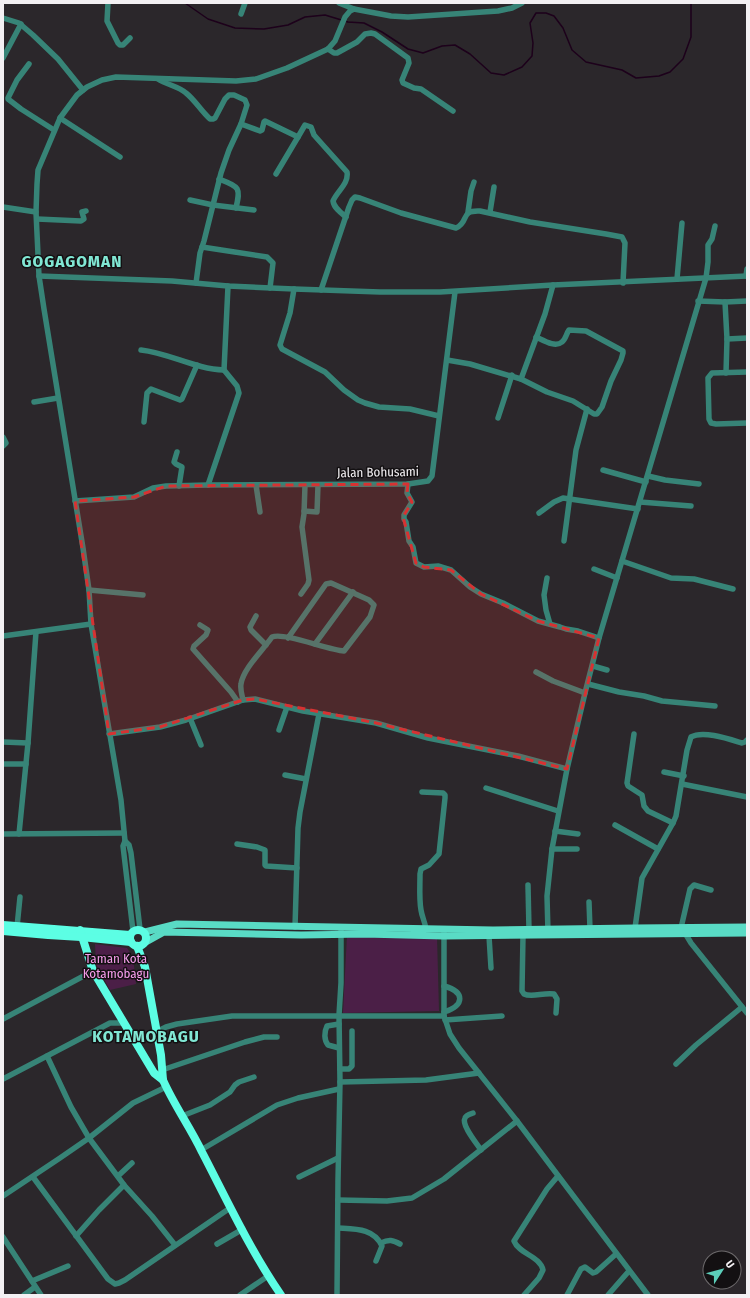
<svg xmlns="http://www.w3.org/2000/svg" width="750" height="1298" font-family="'Fira Sans Condensed',sans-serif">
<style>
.green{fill:#4b1f47}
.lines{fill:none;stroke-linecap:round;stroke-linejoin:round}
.stream{stroke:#1d011b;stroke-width:1.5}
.minor{stroke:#378477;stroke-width:5.5}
.major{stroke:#59dbc5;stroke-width:7}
.highway{stroke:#5cfee4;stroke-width:8}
.marked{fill:#d73232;fill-opacity:0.2;stroke:#d73232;stroke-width:3;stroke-dasharray:8 5;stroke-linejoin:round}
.labels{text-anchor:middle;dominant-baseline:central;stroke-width:3;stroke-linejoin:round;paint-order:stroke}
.street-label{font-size:13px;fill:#f3f0f3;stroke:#131012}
.park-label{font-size:13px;fill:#f59ceb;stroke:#131012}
.district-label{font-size:17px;font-weight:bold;letter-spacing:1px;fill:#81e7d4;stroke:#131012}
</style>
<rect width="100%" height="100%" fill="#2b272b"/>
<!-- green -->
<g class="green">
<polygon points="347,935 437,936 439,1011 343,1013"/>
<polygon points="95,944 127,948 133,957 136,984 110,990 96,964"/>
</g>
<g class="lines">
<!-- stream -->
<polyline class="stream" points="185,3 208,19 235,28 264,29 288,25 305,17 325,15 348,22 364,23 382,32 408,49 423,53 442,46 455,45 470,54 491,73 504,75 522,67 532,56 533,43 530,23 536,13 546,13 554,16 563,28 572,50 586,62 622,70 636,78 659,76 670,72 683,59 691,37 691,3"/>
<!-- minor -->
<g class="minor">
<polyline points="108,3 107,21 118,43 120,45 123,45 130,38"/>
<polyline points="339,3 354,9"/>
<polyline points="241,14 245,3"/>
<polyline points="3,18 19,23 33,35 58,59 83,90"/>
<polyline points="328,49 334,53 337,53 357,42 365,34 371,33 375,34 408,58 409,63 402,80 403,83 414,88 421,89 453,111"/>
<polyline points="3,58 21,24"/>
<polyline points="29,64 17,80 8,98 8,99 21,109 54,130"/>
<path d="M158,79C167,85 178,86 186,93C195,100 201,111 210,119H213L215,118L225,99L229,95H234L245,100L247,105L241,124L229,150L221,173L204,241L200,253L196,283"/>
<polyline points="60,118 120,157"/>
<path d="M241,124L260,131L262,130L264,122L265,121L298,137L305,125L311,127L314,135L347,172C349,184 337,191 333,201C334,208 341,213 346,217"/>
<polyline points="276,174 298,137"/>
<path d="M219,179C239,187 241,187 236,208"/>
<polyline points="190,200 213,205 254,210"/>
<polyline points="3,207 36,212"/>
<polyline points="468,212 471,191 474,182"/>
<polyline points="490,212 494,187"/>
<polyline points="37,219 81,221 84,219 82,212 86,211"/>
<polyline points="202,247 267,257 273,263 270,288"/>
<polyline points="39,276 172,281 228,286 294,289 380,292 440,292 553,285 747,276"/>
<polyline points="746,276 747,269"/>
<polyline points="677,279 682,223"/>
<polyline points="294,289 290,313 280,345 282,349 325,372 344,390 358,400 365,403 379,407 410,409 439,416"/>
<path d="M321,290L349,207L352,200L355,197L360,198L401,213L456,228C470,222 459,210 480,211L530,222L606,234L622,237L625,243L623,283"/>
<polyline points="698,301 725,302 747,301"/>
<polyline points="725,302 727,339 726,373"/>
<polyline points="727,339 747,338"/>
<path d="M141,350C169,353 195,369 224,370"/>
<path d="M447,360L470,364L521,379L547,392L573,401L594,414H597L602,407L611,381L621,360L623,353V351L586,331L569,330C566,334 566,339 562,342C555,348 543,340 536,337"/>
<polyline points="747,372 712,373 708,378 709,419 711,423 716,424 747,423"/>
<polyline points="521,379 545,314 553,285"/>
<polyline points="34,402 58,398"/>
<polyline points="498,418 512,375"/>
<polyline points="144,422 147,393 151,389 180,400 182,399 197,365"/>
<polyline points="3,437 6,443 3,446"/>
<polyline points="177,452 174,462 176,464 182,467 179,486"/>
<polyline points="603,470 646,482"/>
<polyline points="648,476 665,480 699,484"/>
<polyline points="408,484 407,493 412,502 404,515 404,519 406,522 409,541 413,547 416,563 424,567 438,566 451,570 470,587 481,594 503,603 538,621 560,627 566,629 578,631 599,638"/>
<polyline points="208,485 239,393 237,386 224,370 228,286"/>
<polyline points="256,485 260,512"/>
<polyline points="75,501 134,497 153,488 166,486 208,485 408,484 428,481 432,476 455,292"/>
<polyline points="640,502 691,506"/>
<polyline points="304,511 317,512 318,485"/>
<polyline points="539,513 554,502 563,498 638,509"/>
<polyline points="564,541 576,450 587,409"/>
<polyline points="622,561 671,578 694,579 733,589"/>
<polyline points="594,569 617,578"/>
<polyline points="547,578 544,595 546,610 550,624"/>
<polyline points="89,590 143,595"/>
<polyline points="301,594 308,584 309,580 302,527 304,514 305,485"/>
<polyline points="256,616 250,627 251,630 266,645"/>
<polyline points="200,625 208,630 206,635 194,646 193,649 231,692 238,702"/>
<polyline points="3,636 91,624"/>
<polyline points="315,644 353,592"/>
<polyline points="593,666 607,670"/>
<polyline points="536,672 553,681 585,693"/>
<polyline points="588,684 619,692 644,696 662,701 715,706"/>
<path d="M243,700C242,695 240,689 241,684C243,669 263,650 272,637C284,632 328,650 344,651L370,617L374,605L369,600L331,583L326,584L288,638"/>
<polyline points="190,718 201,745"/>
<polyline points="279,730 287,707"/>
<polyline points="109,734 160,727 186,720 243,700 255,699 303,711 376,723 428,738 518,756 567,769"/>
<polyline points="634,734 627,783 628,786 642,795 644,806 648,811 673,823"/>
<polyline points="3,742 28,743"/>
<polyline points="3,764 26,764"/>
<polyline points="664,772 684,776"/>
<polyline points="285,775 306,779"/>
<polyline points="682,784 747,797"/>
<polyline points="486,788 558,811"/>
<path d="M422,792L443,793L445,795V798L439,854L429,865L421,869L420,874C420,886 419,899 421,910C422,917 425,922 426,929"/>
<polyline points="615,825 658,849"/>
<polyline points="555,831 578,834"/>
<polyline points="3,834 124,833"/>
<polyline points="19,834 28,743 36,632"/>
<polyline points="125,841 129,845 131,853 140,929"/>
<polyline points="237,844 257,847 265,850 265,865 266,866 297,868"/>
<polyline points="552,849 577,849"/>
<polyline points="528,885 529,930"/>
<polyline points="589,902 590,929"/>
<polyline points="17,927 20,897"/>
<polyline points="295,927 298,828 300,812 319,714"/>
<path d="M635,928L642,878L673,823L676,816L687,750L691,737C703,730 729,739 742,743L745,742L747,740"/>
<polyline points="681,928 690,889 694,885 711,890"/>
<polyline points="685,930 685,933 691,943 747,1013"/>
<polyline points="133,931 123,846 125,841 121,800 91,624 89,590 83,548 44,309 39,276 36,212 37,184 38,170 60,118 77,95 87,87 102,80 116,77 236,81 256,79 287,68 328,49 335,41 345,17 350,11 354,9 391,16 408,17 498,11 512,8 522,3"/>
<polyline points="444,932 444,1016 450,1034 459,1048 517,1121 648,1295"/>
<polyline points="548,933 547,896 552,849 567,769 585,693 599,638 706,278 708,262 708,245 712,239 715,226"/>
<polyline points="489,936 491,968"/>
<path d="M523,936L522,991L524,994C532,998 544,992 554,994L557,999L556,1013"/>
<path d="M444,1012C465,1005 465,992 444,986"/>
<polyline points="3,1019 93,971"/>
<polyline points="445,1020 502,1016"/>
<path d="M339,1024L327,1026C324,1032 324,1040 328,1045L339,1048"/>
<polyline points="156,1032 166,1027 177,1024 232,1016 444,1016"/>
<polyline points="47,1056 71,1107 89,1138 124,1185 152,1216 175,1245"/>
<polyline points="676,1064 696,1045 742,1007"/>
<polyline points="340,1069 349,1069 352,1066 352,1031"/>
<polyline points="162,1070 245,1042 264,1037 277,1037"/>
<polyline points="3,1079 110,1023 124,1023"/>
<polyline points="340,1082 426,1080 479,1073"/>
<path d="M473,1113C470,1114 466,1115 465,1118C461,1125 477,1144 481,1150"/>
<polyline points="182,1116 210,1105 230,1092 235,1085 239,1082 254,1077"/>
<polyline points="201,1150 277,1105 298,1098 339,1089"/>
<polyline points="118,1176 132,1163"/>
<polyline points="33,1177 108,1279 115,1284 119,1283 125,1280 230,1208"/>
<polyline points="299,1177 338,1158"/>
<polyline points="3,1196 60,1158 89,1138 133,1103 166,1087"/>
<polyline points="338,1200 387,1201 412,1198 444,1179 517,1121"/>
<path d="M338,1228C355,1229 374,1228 382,1246L376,1261"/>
<polyline points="76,1236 99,1210 124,1185"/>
<polyline points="3,1237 41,1295"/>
<path d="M381,1243C389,1239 393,1240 400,1244"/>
<polyline points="217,1244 243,1229"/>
<polyline points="32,1281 68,1266"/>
<polyline points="24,1295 35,1287"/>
<polyline points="240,1295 268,1276"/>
<polyline points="337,1295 338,1180 340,1082 339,1015 341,983 341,931"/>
<path d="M524,1295L539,1278L543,1270C540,1256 519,1254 514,1241L547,1189L558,1176"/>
<polyline points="567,1295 581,1269 585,1267 593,1273 596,1272 616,1254"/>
<polyline points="608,1295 629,1271"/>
</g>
<!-- major -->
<g class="major">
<polyline points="145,932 177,924 493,930 635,928 747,927"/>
<polyline points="146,942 164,932 301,935 365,934 444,936 747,933"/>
</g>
<!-- highway -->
<g class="highway">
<polyline points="3,925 130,935"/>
<circle cx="138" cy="938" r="8"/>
<path d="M80,930L93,971L154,1073L163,1080C174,1105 190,1127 202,1152C227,1200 250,1250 281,1295"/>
<polyline points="3,931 48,935 81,937 131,942"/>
<polyline points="137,946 145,967 161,1055 163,1080"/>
</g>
</g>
<!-- marked area -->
<path class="marked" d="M408,484L407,493L412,502L403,517L416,563L424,567L451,570L481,594L538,621L599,638L567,769L376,723L255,699L243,700L160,727L109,734L75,501L134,497L166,486Z"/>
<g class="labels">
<!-- street labels -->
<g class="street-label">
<text transform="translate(378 472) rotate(-1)">Jalan Bohusami</text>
</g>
<!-- park labels -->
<g class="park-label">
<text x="116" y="958">Taman Kota<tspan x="116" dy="15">Kotamobagu</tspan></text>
</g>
<!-- district labels -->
<g class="district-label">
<text x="72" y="261">GOGAGOMAN</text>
<text x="146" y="1036">KOTAMOBAGU</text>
</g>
</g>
<!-- border -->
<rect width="750" height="1298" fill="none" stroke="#f3f0f3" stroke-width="8"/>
<!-- north arrow -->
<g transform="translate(722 1270) rotate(54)"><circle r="19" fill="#131012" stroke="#6d6a6c"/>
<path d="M0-3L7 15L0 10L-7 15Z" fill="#5cceba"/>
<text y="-6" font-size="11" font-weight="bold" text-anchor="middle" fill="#f3f0f3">U</text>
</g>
</svg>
